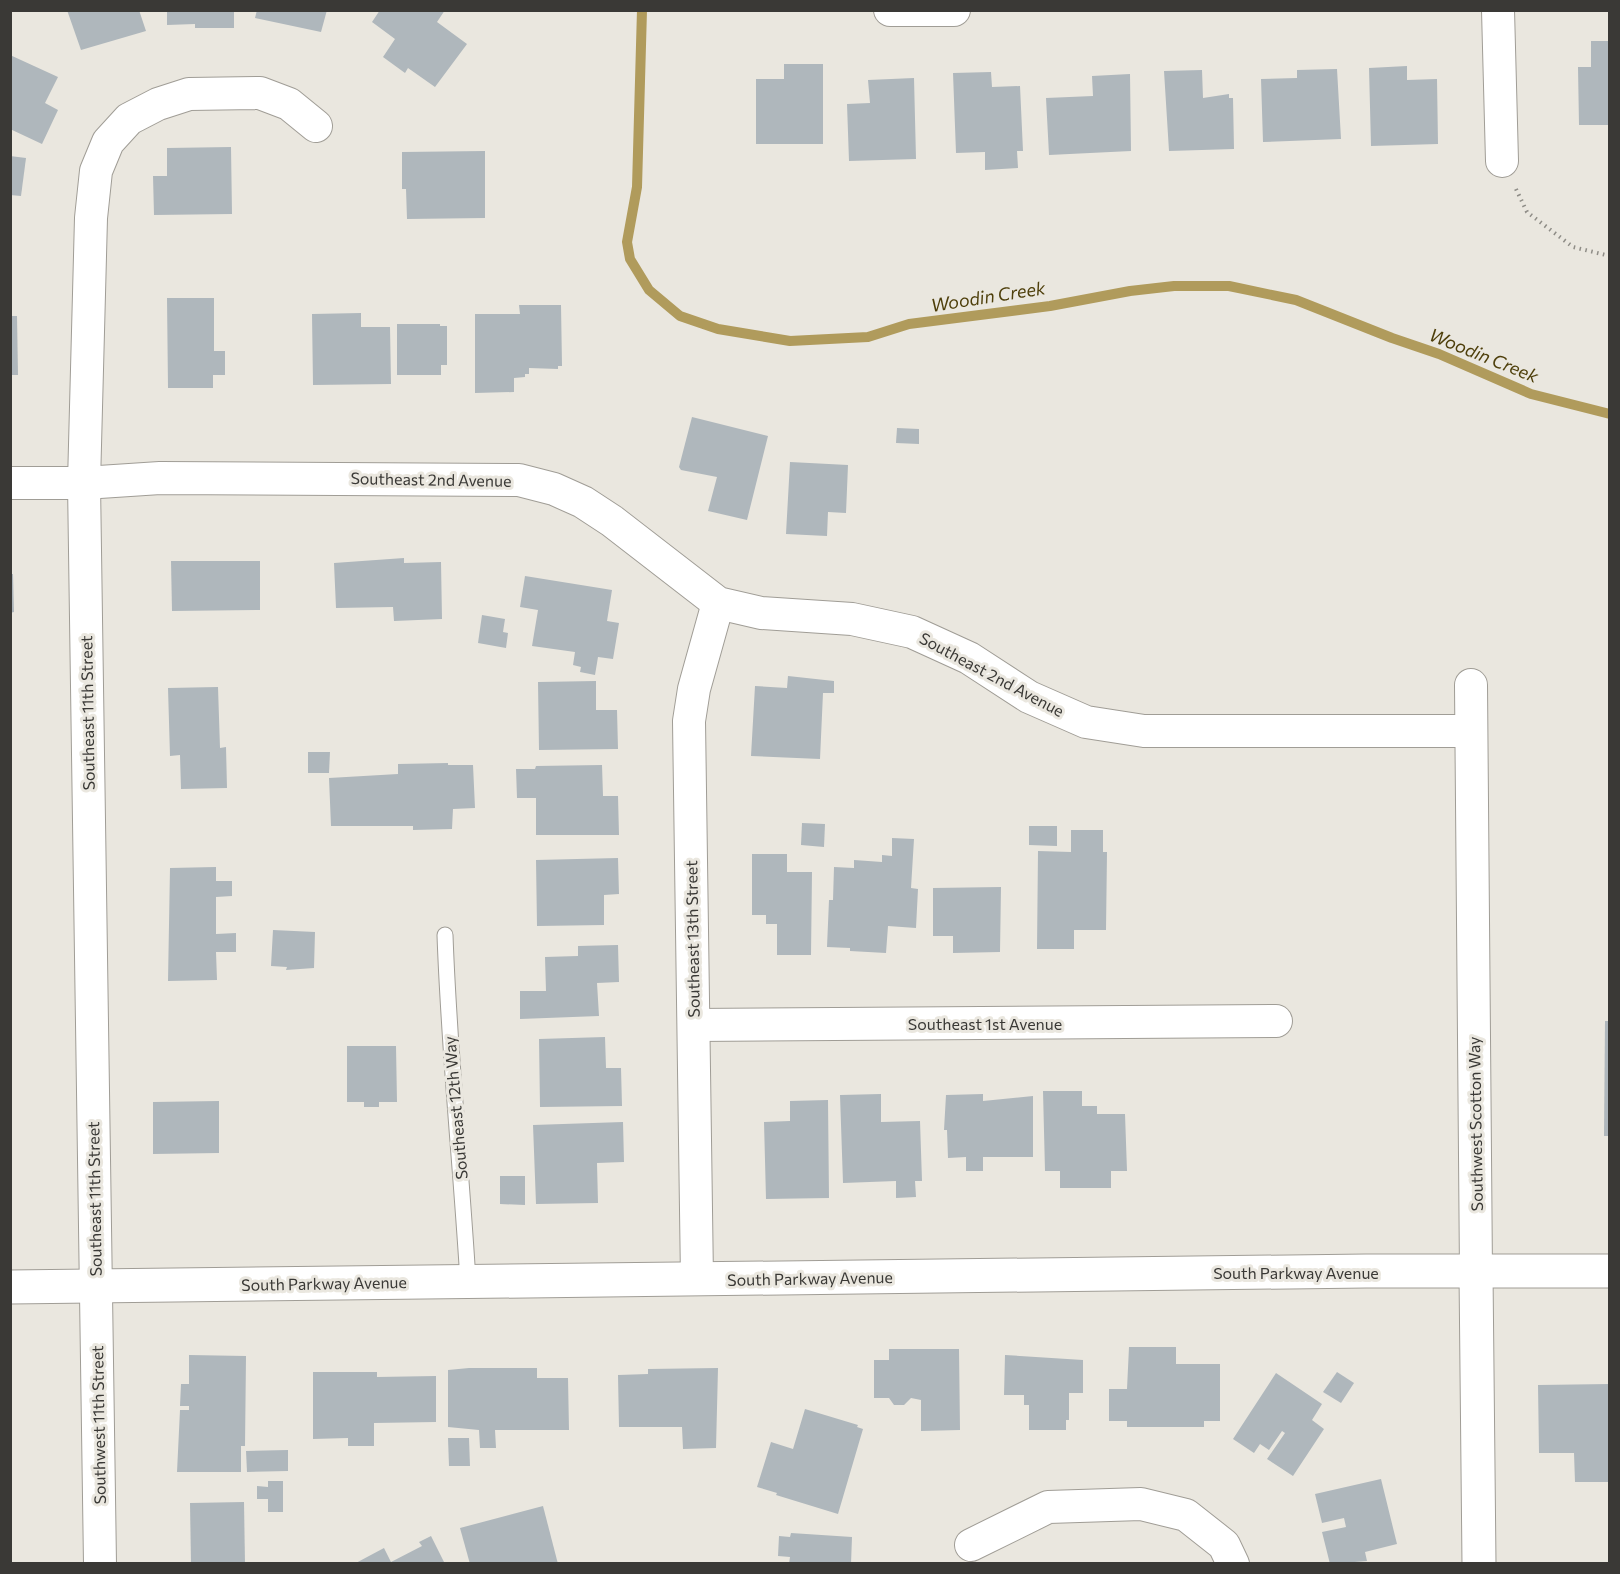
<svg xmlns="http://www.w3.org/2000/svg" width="1620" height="1574" font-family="Commissioner,sans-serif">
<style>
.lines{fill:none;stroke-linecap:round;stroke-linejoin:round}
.stream{stroke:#b09b5c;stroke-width:10}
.building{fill:#afb7bc}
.lane-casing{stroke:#a09d96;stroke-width:17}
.street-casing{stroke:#a09d96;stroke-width:34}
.secondary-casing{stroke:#a09d96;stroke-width:35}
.path{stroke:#8f8d87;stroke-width:4;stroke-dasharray:1.5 4.5;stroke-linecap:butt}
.lane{stroke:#fff;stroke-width:15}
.street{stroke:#fff;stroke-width:32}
.secondary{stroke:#fff;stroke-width:33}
.labels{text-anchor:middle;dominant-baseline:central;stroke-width:6;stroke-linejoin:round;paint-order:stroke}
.street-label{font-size:16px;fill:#3a3936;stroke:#eae7df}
.water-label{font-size:18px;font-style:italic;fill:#4e3f0b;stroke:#eae7df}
</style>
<rect width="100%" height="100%" fill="#eae7df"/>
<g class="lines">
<!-- stream -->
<polyline class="stream" points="642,10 637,187 627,242 630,259 649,290 680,316 718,329 790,341 868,337 909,324 1050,306 1130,291 1174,286 1229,286 1296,300 1392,338 1439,354 1531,394 1610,414"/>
</g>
<!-- building -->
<g class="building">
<polygon points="67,10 139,10 146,31 81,50"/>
<polygon points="167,10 234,10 234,28 195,28 195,24 167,25"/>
<polygon points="257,10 327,10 321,32 255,18"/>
<polygon points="380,10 445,10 437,22 467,44 435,87 408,68 405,73 383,57 395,39 372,22"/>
<polygon points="1591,41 1608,41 1610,47 1610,125 1579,125 1578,67 1591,67"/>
<polygon points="10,55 58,77 45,103 58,110 42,144 10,129"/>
<polygon points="784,64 823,64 823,144 756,144 756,79 784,79"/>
<polygon points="1407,66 1407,80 1437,79 1438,144 1371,146 1369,68"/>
<polygon points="1337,69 1341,139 1263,142 1261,79 1297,78 1297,70"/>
<polygon points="1202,70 1203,98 1229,94 1229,98 1233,98 1234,149 1169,151 1164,71"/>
<polygon points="991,72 992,87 1020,86 1023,151 1017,151 1018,168 985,170 985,152 956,153 953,73"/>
<polygon points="1130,74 1131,151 1049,155 1046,98 1093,96 1092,76"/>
<polygon points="914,78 916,159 849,161 847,104 870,103 868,80"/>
<polygon points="231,147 232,214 154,215 153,176 167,176 167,148"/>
<polygon points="485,151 485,218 407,219 406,189 402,189 402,152"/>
<polygon points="10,156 26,158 21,196 10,195"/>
<polygon points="167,298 214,298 214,351 225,351 225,375 213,375 213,388 168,388"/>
<polygon points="519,305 561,305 562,366 558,366 558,369 529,368 529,374 525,374 525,377 514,378 514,392 475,393 475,314 520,314"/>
<polygon points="361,313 361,327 390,327 391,384 313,385 312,314"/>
<polygon points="10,316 17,316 18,375 10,375"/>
<polygon points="397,324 440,324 440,326 447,326 447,365 441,365 441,375 397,375"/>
<polygon points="692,417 768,436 747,520 708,511 717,477 681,470 679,467"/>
<polygon points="897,428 919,429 919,444 896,443"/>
<polygon points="790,462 848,465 846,513 828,512 827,536 786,534"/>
<polygon points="404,558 404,563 441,562 442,619 394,621 393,607 336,608 334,563"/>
<polygon points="171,561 260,561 260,610 172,611"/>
<polygon points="10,574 13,574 14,612 10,613"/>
<polygon points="525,576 612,590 607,621 619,623 613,659 598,657 595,675 580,672 581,667 573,665 575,652 532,646 538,610 520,607"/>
<polygon points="482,615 505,619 503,632 508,633 506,648 478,643"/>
<polygon points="788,676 834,681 834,693 823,693 820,759 751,756 755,686 787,688"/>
<polygon points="596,681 596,710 617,710 618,749 539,750 538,682"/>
<polygon points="218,687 220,748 226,747 227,788 181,789 180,755 170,756 168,688"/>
<polygon points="308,752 330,752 329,773 308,773"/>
<polygon points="448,763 448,765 473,765 475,808 453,809 452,829 413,830 413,826 331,826 329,778 398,774 398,764"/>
<polygon points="602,765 603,796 618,796 619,835 536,835 536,798 517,798 516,769 535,769 536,766"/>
<polygon points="802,823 825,824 824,847 801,845"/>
<polygon points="1029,826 1057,826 1057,846 1029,845"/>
<polygon points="1071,830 1103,830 1103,852 1107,852 1106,930 1074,930 1074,949 1037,949 1038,851 1071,852"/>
<polygon points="892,838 914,839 911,888 918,889 916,928 888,926 886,953 850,951 850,948 827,947 829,900 833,900 834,867 854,868 854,860 882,862 882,855 892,856"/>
<polygon points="752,854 787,854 787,872 812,872 811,955 777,955 777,924 766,924 766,915 752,915"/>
<polygon points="618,858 619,894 604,895 604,925 537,926 536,860"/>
<polygon points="216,867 216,881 232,881 232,896 216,897 216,934 236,933 236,952 216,952 217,980 168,981 170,868"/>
<polygon points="1001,887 1000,952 953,953 953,936 933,936 933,888"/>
<polygon points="273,930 315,932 314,968 286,970 287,967 271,966"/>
<polygon points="618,945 619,982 597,983 599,1016 520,1019 520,991 546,991 545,957 578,956 578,946"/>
<polygon points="1605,1021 1610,1021 1610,1136 1604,1136"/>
<polygon points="605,1037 606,1068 621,1068 622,1106 540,1107 539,1039"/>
<polygon points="347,1046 396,1046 397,1102 379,1102 379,1107 364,1107 364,1102 347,1102"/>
<polygon points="1043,1091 1082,1091 1082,1106 1097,1106 1097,1114 1125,1114 1127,1171 1111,1171 1111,1188 1060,1188 1060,1171 1045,1171"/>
<polygon points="881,1094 881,1122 920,1121 922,1181 915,1181 916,1197 896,1198 896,1181 843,1183 840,1095"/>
<polygon points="983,1094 983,1101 1033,1096 1033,1157 983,1157 983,1171 966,1171 966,1157 948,1158 947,1130 944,1130 946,1095"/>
<polygon points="828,1100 829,1198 766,1199 764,1122 790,1121 790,1101"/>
<polygon points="219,1101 219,1153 153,1154 153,1102"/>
<polygon points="623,1122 624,1162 597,1163 598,1203 536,1204 533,1125"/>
<polygon points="500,1176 525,1176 525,1205 500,1204"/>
<polygon points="1129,1347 1176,1347 1176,1364 1220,1364 1220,1421 1204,1421 1204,1427 1127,1427 1127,1421 1109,1421 1109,1389 1127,1389"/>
<polygon points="889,1349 959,1349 960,1430 921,1431 921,1400 911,1398 904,1405 894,1405 889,1398 874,1398 874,1360 889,1360"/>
<polygon points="189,1355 246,1356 245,1446 241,1446 241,1472 177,1472 180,1410 189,1410 189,1406 180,1406 181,1384 189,1384"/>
<polygon points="1005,1355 1083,1360 1083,1393 1069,1393 1069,1420 1066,1420 1066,1430 1029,1430 1029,1405 1024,1405 1024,1395 1004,1395"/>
<polygon points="469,1368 537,1368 537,1378 568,1378 569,1430 495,1430 496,1448 480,1448 479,1430 448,1427 448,1370"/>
<polygon points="718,1368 716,1448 683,1449 682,1427 619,1427 618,1375 648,1374 648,1369"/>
<polygon points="313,1372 377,1372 377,1377 436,1376 436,1422 374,1423 374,1446 348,1446 348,1438 313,1439"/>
<polygon points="1337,1372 1354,1383 1341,1403 1323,1392"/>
<polygon points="1276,1373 1322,1404 1312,1420 1324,1429 1293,1476 1267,1459 1285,1433 1282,1431 1269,1450 1260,1444 1254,1453 1233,1439"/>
<polygon points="1610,1384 1610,1482 1575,1482 1574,1453 1539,1453 1538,1385"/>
<polygon points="805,1409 858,1425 857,1427 863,1429 838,1514 776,1495 777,1493 757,1487 771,1442 793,1449"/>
<polygon points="448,1438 469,1438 470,1466 449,1466"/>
<polygon points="288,1450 288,1471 247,1472 246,1451"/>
<polygon points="1381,1479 1397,1544 1365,1552 1367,1561 1330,1564 1322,1532 1346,1527 1344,1518 1322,1523 1315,1494"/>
<polygon points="268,1481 283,1481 283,1512 268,1512 268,1499 257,1499 257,1486 268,1487"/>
<polygon points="244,1502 245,1564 191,1564 190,1503"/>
<polygon points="543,1506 558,1564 470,1564 460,1528"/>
<polygon points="791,1533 852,1537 851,1564 789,1564 790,1557 778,1556 779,1536 790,1537"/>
<polygon points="431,1536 445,1564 354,1564 384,1548 391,1562 422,1546 419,1542"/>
</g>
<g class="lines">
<defs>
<path id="lane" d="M445,935C449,1051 461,1165 468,1281"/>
<g id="street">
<polyline points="890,10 954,10"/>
<polyline points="1498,10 1502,161"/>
<polyline points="10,483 84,483 160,478 519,480 554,489 583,502 612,521 718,603 761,613 852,619 912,632 969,658 1029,697 1086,722 1144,731 1471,731"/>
<polyline points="1471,685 1476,1273"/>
<polyline points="694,1025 1276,1021"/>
<polyline points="697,1279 689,721 694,689 718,603"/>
<polyline points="971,1545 1048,1507 1141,1504 1186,1515 1224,1545 1233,1564"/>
<polyline points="100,1564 84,483 91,218 96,171 108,142 129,119 158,104 189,94 260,93 289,104 316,126"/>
</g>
<g id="secondary">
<polyline points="1476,1273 1479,1564"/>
<polyline points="10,1287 1366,1271 1610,1271"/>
</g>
</defs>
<!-- lane casing -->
<use href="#lane" class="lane-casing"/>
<!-- street casing -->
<use href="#street" class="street-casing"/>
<!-- secondary casing -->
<use href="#secondary" class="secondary-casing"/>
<!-- path -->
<polyline class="path" points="1516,189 1527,212 1573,247 1610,256"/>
<!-- lane -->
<use href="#lane" class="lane"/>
<!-- street -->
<use href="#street" class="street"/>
<!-- secondary -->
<use href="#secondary" class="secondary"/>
</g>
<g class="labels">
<!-- street labels -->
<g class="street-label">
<text transform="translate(431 479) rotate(1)">Southeast 2nd Avenue</text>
<text transform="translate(992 674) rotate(28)">Southeast 2nd Avenue</text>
<text transform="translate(87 713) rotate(-91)">Southeast 11th Street</text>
<text transform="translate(692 939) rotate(-91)">Southeast 13th Street</text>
<text x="985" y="1023">Southeast 1st Avenue</text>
<text transform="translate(455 1108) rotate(-95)">Southeast 12th Way</text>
<text transform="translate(1475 1124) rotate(-91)">Southwest Scotton Way</text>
<text transform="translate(94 1199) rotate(-91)">Southeast 11th Street</text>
<text x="1296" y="1272">South Parkway Avenue</text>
<text transform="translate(810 1278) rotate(-1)">South Parkway Avenue</text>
<text transform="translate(324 1283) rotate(-1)">South Parkway Avenue</text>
<text transform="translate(98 1425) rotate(-91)">Southwest 11th Street</text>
</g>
<!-- water labels -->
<g class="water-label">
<text transform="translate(988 296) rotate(-9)">Woodin Creek</text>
<text transform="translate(1484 355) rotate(22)">Woodin Creek</text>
</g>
</g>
<!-- border -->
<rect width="1620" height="1574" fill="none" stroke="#3a3936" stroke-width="24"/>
</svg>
